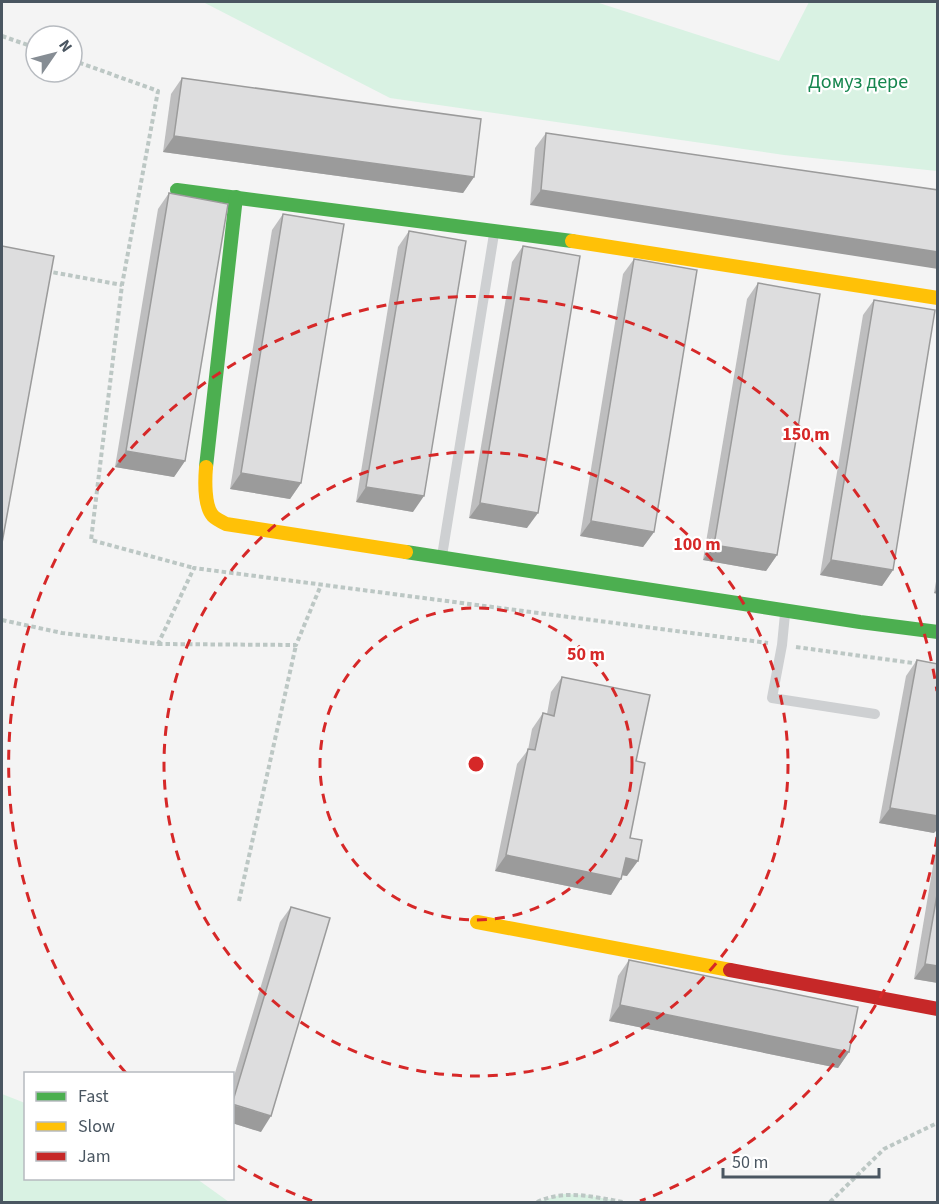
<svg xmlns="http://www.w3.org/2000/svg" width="939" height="1204" font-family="'Source Sans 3',sans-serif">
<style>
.green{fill:#d9f2e3}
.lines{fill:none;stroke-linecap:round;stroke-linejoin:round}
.path{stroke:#bcc7c4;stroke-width:4;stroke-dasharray:4.5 3;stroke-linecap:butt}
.lane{stroke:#ced0d2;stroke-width:10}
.fast{stroke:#4caf50;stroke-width:14}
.slow{stroke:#ffc107;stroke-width:14}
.jam{stroke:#c62828;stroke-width:14}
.wall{fill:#bebebf}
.shaded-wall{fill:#9b9b9b}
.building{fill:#ddddde;stroke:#9b9b9b;stroke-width:1.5}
.ring{fill:none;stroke:#d62828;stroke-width:3;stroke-dasharray:10 8}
.labels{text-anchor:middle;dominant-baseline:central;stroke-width:4.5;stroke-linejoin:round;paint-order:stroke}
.park-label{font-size:20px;fill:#17864f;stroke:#fff}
.centre{fill:#d62828;stroke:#fff;stroke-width:3}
.ring-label{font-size:18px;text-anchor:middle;font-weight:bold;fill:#d62828;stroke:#fff;stroke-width:4.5;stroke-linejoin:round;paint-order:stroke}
</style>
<rect width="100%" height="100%" fill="#f4f4f4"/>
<!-- green -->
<g class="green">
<polygon points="203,2 596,2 779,61 809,2 937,2 937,171 784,155 390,98"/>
<polygon points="2,1094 25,1103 26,1178 197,1179 229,1202 2,1202"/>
<polygon points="563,1194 586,1195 623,1202 537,1202"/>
</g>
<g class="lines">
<!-- path -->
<g class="path">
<polyline points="2,36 36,48"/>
<polyline points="72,60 158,91 122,285 91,540 194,568"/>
<polyline points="46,271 122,285"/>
<polyline points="2,620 62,633 158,644 194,568 768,643"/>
<polyline points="158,644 296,645 321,585"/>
<polyline points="796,647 920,664"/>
<polyline points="239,901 296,645"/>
<path d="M537,1202C565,1189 594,1197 623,1202"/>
<polyline points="830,1202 884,1149 935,1124 938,1122"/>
</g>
<!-- lane -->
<g class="lane">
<polyline points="442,556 494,234"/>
<polyline points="785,614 782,645 772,698 875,714"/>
</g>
<!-- fast -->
<g class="fast">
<polyline points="177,190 572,241"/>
<polyline points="206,467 236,197"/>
<polyline points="406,552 860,622 938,632"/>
</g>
<!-- slow -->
<g class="slow">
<polyline points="572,241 938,298"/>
<path d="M206,467C205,479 204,506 213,516C216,519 222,522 226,524L406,552"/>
<polyline points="477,922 730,970"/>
</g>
<!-- jam -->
<polyline class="jam" points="730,970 938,1009"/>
</g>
<!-- wall -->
<g class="wall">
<polygon points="182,78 474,177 463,193 163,152 171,94"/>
<polygon points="546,133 938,190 530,205 535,148"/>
<polygon points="169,193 185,461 174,477 115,467 158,209"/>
<polygon points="283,214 301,483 290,499 230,489 272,230"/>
<polygon points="409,231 413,512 356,502 398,247"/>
<polygon points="523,246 527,528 469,518 512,262"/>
<polygon points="634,259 654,532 643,547 580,536 623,274"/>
<polygon points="758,283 777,555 766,571 703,560 747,299"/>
<polygon points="874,300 893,570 882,586 820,575 863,315"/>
<polygon points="938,570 938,594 934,593"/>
<polygon points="917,660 934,833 879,823 906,676"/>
<polygon points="562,677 636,761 627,876 622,875 611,895 495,871 517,764 528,750 532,729 543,713 547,714 551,692"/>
<polygon points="938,847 938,983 914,979 936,848"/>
<polygon points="291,907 261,1132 232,1123 232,1083 280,922"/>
<polygon points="629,960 849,1052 838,1068 609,1021 618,976"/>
</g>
<!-- shaded-wall -->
<g class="shaded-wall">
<polygon points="174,136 474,177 463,193 163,152"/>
<polygon points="541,190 938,252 938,269 530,205"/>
<polygon points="126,451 185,461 174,477 115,467"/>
<polygon points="241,473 301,483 290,499 230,489"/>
<polygon points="366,487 424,496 413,512 356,502"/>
<polygon points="480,503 538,513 527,528 469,518"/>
<polygon points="591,521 654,532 643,547 580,536"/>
<polygon points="714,545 777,555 766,571 703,560"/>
<polygon points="831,560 893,570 882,586 820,575"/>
<polygon points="938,587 938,594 934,593"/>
<polygon points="890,808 938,816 938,829 934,833 879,823"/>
<polygon points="506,855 621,879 611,895 495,871"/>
<polygon points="626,858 638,861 627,876 615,874"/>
<polygon points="925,964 938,966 938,983 914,979"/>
<polygon points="620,1005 849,1052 838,1068 609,1021"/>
<polygon points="232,1105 271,1116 261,1132 232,1123"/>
</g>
<!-- building -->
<g class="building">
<polygon points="182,78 481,119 474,177 174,136"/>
<polygon points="546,133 938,190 938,252 541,190"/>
<polygon points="169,193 228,204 185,461 126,451"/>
<polygon points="283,214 344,224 301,483 241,473"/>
<polygon points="409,231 466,241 424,496 366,487"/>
<polygon points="2,246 54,256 2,543"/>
<polygon points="523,246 580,256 538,513 480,503"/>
<polygon points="634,259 697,270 654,532 591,521"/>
<polygon points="758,283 820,294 777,555 714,545"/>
<polygon points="874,300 935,310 893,570 831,560"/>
<polygon points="917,660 938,664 938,816 890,808"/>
<polygon points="562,677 650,695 636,761 645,763 630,838 642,840 638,861 626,858 621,879 506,855 528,749 535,750 543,713 554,716"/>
<polygon points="938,889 938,966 925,964"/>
<polygon points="291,907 330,918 271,1116 232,1104"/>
<polygon points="629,960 858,1007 849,1052 620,1005"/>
</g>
<!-- distance rings -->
<g class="ring">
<circle cx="476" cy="764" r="156"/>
<circle cx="476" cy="764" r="312"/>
<path d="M937 837A467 467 0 0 1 640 1201M312 1201A467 467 0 0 1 235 1164M126 1073A467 467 0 1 1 937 691"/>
</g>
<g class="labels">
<!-- park labels -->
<g class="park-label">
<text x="858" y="82">Домуз дере</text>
</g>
</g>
<circle cx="476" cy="764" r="9" class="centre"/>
<g class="ring-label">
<text x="806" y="440">150 m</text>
<text x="697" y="550">100 m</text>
<text x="586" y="660">50 m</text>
</g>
<!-- border -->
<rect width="939" height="1204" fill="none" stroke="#4a5661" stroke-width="6"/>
<!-- legend -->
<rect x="24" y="1072" width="210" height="108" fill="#ffffff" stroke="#b7bbc0" stroke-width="1.5"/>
<rect x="36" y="1092" width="30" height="9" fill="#4caf50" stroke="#b7bbc0" stroke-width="1.5"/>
<text x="78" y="1102" font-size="18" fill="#4a5661">Fast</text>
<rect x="36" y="1122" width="30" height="9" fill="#ffc107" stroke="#b7bbc0" stroke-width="1.5"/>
<text x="78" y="1132" font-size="18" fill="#4a5661">Slow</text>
<rect x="36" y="1152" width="30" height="9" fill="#c62828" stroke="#b7bbc0" stroke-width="1.5"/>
<text x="78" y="1162" font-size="18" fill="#4a5661">Jam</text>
<!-- north arrow -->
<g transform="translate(54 54) rotate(55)"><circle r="28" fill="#ffffff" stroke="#b7bbc0" stroke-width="1.5"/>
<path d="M0-4.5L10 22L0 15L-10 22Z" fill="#868d94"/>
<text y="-9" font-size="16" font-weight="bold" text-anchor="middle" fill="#4a5661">N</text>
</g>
<!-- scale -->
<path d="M723 1168v9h156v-9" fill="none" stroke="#4a5661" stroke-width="3"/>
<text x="732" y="1168" font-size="18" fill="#4a5661" stroke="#ffffff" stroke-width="4.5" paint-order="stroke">50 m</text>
</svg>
